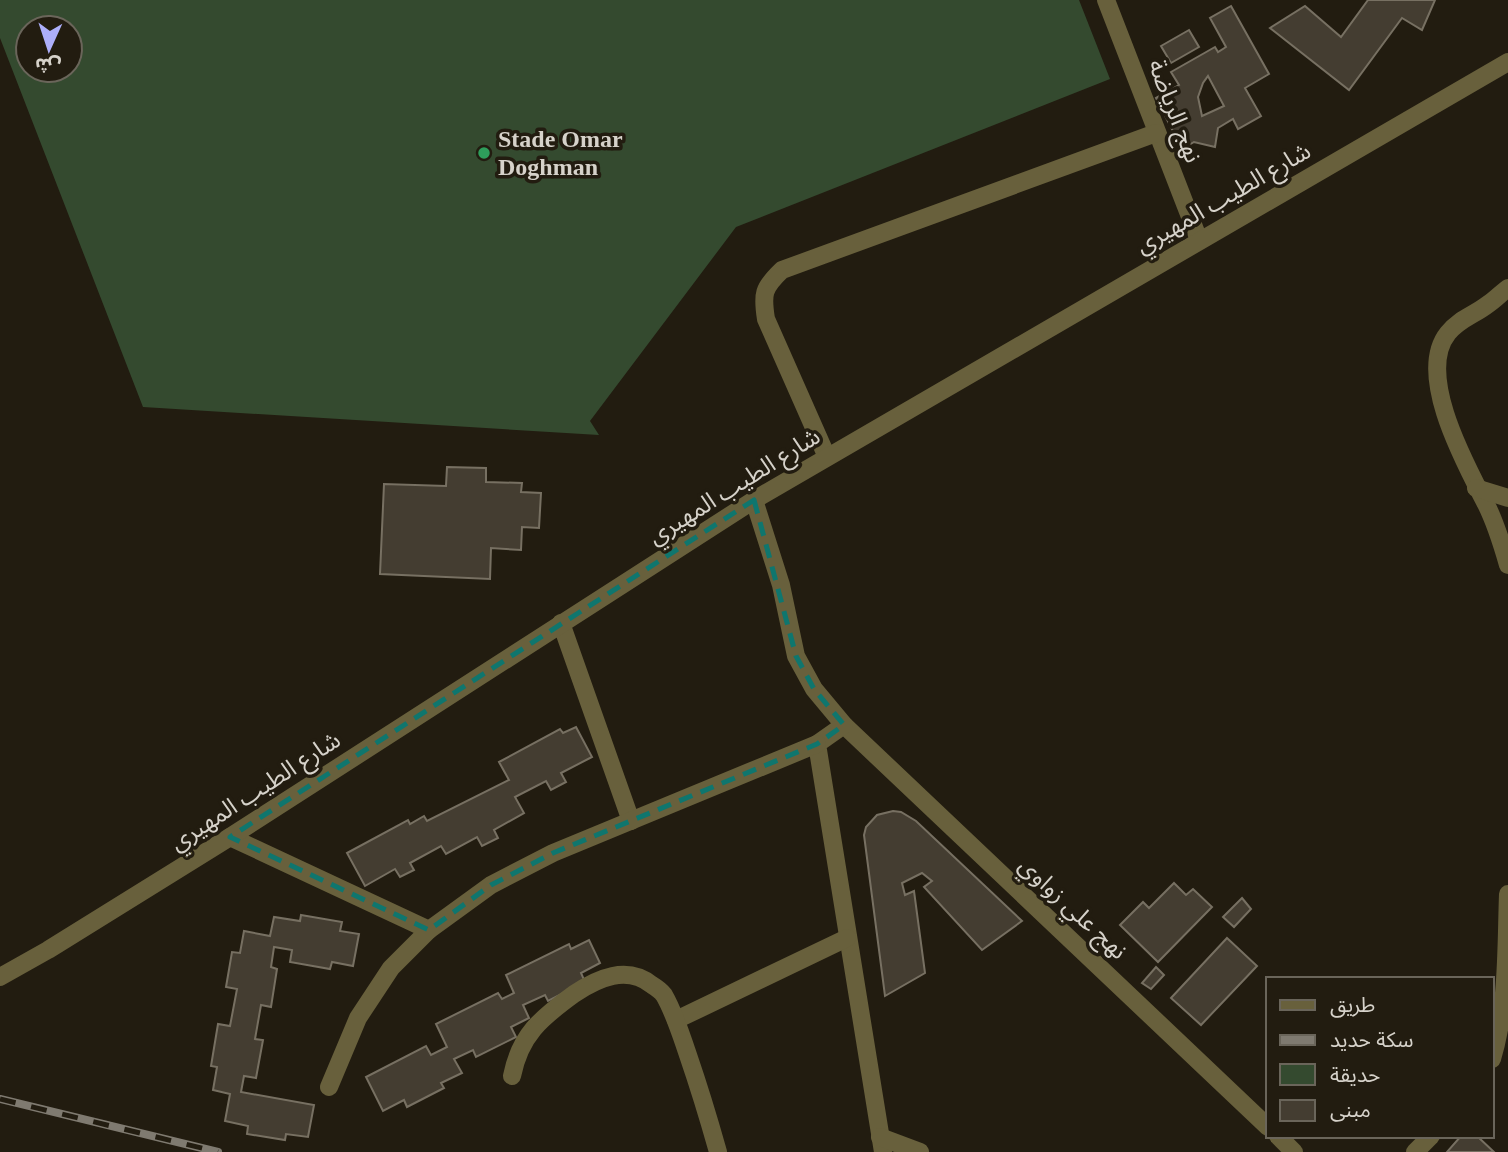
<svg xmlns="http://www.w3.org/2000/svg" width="1508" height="1152" font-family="'Times New Roman','Noto Sans Arabic',serif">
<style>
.green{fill:#344a2f;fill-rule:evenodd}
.building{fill:#443d31;stroke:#777062;stroke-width:2;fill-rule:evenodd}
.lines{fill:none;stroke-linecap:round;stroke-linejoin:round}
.minor{stroke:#68603c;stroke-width:18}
.rail-casing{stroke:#7f7a70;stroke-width:8}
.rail{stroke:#221c10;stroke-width:5;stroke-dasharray:16;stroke-linecap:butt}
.marked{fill:none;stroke:#0f766e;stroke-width:5;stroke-dasharray:14 9;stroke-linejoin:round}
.leisure-dot{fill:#2e9e5b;stroke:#221c10;stroke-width:2.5}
.labels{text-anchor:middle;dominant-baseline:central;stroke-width:7;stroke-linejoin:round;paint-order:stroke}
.street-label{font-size:24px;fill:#d6d2ca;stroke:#221c10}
.poi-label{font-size:24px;font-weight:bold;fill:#d6d2ca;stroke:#221c10;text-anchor:start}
</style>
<rect width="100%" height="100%" fill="#221c10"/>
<!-- green -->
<path class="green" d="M0,0H1079L1110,79L736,227L590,421L599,435L143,407L0,38ZM70,28V70H28V28Z"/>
<!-- building -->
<g class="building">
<polygon points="1368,0 1435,0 1422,30 1402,18 1349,90 1270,28 1305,6 1341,37"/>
<path d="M1231,6L1269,74L1245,88L1261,116L1238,129L1233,119L1218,128L1215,147L1194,142L1182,149L1156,98L1179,85L1171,72L1215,47L1218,52L1226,47L1210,18ZM1208,76L1224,106L1202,116L1198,97L1203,83Z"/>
<polygon points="1189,30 1199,47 1171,63 1161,46"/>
<polygon points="447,467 486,468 486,482 522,483 521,492 541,493 539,528 522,527 521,550 491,548 490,579 380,574 384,484 446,486"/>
<polygon points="576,727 592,757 561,773 566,782 551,790 546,781 515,797 524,813 494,830 498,838 482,846 477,837 446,854 441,846 410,863 414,870 400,877 395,869 365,886 347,853 408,820 410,824 424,816 427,821 509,780 499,762 560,729 563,733"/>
<polygon points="893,811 901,812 916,821 1022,921 982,950 924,887 932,881 922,873 902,883 905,895 914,891 925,973 885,996 864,835 866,827 877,815"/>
<polygon points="1174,883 1186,895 1193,889 1212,907 1158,962 1120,925 1143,902 1149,908"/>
<polygon points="1242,898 1251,909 1234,927 1223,917"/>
<polygon points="301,915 342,922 340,931 359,934 353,966 332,962 330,969 290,962 292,950 274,947 271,967 277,969 271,1007 261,1005 255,1039 263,1040 256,1078 244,1076 241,1092 314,1105 308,1137 286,1134 285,1140 247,1134 248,1126 225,1121 230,1094 213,1090 217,1067 211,1066 218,1024 230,1026 237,989 226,987 232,952 240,953 244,931 270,936 274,917 300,921"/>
<polygon points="1227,938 1257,966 1201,1025 1171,998"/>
<polygon points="589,940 600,963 581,973 585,982 548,1001 545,995 523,1005 529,1018 511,1027 516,1037 476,1057 473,1050 454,1059 462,1073 441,1083 444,1088 407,1107 404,1100 383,1111 366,1077 426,1046 431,1055 447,1047 436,1024 498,993 502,999 514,993 506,975 569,944 571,949"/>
<polygon points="1156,967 1164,975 1151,989 1142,983"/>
<polygon points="1461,1136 1477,1136 1494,1152 1447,1152"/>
</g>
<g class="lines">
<!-- minor -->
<g class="minor">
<polyline points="1106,0 1199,240"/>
<path d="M1508,288C1501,293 1495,300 1487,305C1474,315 1459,319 1448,333C1415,374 1466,465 1486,504C1496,524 1502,544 1508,565"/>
<path d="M827,457L766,319C762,294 763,288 782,270L1156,133"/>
<polyline points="1476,488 1508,498"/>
<polyline points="754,500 781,585 796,656 814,689 844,725 1268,1127"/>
<polyline points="561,623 631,821"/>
<polyline points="844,725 817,744 883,1152"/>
<polyline points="230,837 429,930"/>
<polyline points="0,977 48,950 230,837 754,500 1508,62"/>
<polyline points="676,1020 847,938"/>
<path d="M1492,1059C1508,1005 1506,949 1508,894"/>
<path d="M512,1076C520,1035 541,1018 574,994C598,978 627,965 652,985C657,988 661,991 664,995C675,1014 681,1035 688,1055C699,1087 709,1120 718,1152"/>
<polyline points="329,1087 358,1018 391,968 429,930 491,885 553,853 817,744"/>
<polyline points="1278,1136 1294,1152"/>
<polyline points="880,1137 920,1152"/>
<polyline points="1415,1152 1431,1136"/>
</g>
<defs>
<polyline id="rail" points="0,1099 218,1152"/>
</defs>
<!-- rail casing -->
<use href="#rail" class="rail-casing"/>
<!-- rail -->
<use href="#rail" class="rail"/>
</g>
<!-- marked area -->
<path class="marked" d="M754,500L796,656L814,689L844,725L817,744L553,853L491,885L429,930L230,837Z"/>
<!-- markers -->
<circle class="leisure-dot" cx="484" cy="153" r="7"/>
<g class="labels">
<!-- street labels -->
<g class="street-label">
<text transform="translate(1175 111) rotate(69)">نهج الرياضة</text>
<text transform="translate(1223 198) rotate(-30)">شارع الطيب المهيري</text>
<text transform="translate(734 486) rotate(-32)">شارع الطيب المهيري</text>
<text transform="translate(255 791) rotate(-33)">شارع الطيب المهيري</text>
<text transform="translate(1073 908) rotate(43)">نهج علي زواوي</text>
</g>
<!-- poi labels -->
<g class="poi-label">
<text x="498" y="139">Stade Omar<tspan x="498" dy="28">Doghman</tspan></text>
</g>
</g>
<!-- legend -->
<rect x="1266" y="977" width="228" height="161" fill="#221c10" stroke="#6a655a" stroke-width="2"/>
<rect x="1280" y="1000" width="35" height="10" fill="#68603c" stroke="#6a655a" stroke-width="2"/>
<text x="1330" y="1012" font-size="21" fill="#d6d2ca">طريق</text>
<rect x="1280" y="1035" width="35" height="10" fill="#7f7a70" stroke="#6a655a" stroke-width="2"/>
<text x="1330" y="1047" font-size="21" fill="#d6d2ca">سكة حديد</text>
<rect x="1280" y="1064" width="35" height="21" fill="#344a2f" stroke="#6a655a" stroke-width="2"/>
<text x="1330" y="1082" font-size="21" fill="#d6d2ca">حديقة</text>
<rect x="1280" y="1100" width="35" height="21" fill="#443d31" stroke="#6a655a" stroke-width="2"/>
<text x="1330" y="1117" font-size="21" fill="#d6d2ca">مبنى</text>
<!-- north arrow -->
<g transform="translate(49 49) rotate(183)"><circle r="33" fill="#221c10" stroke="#6a655a" stroke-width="2"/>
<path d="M0-5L12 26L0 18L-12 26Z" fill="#adaffb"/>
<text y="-10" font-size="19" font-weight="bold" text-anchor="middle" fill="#d6d2ca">ش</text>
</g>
</svg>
